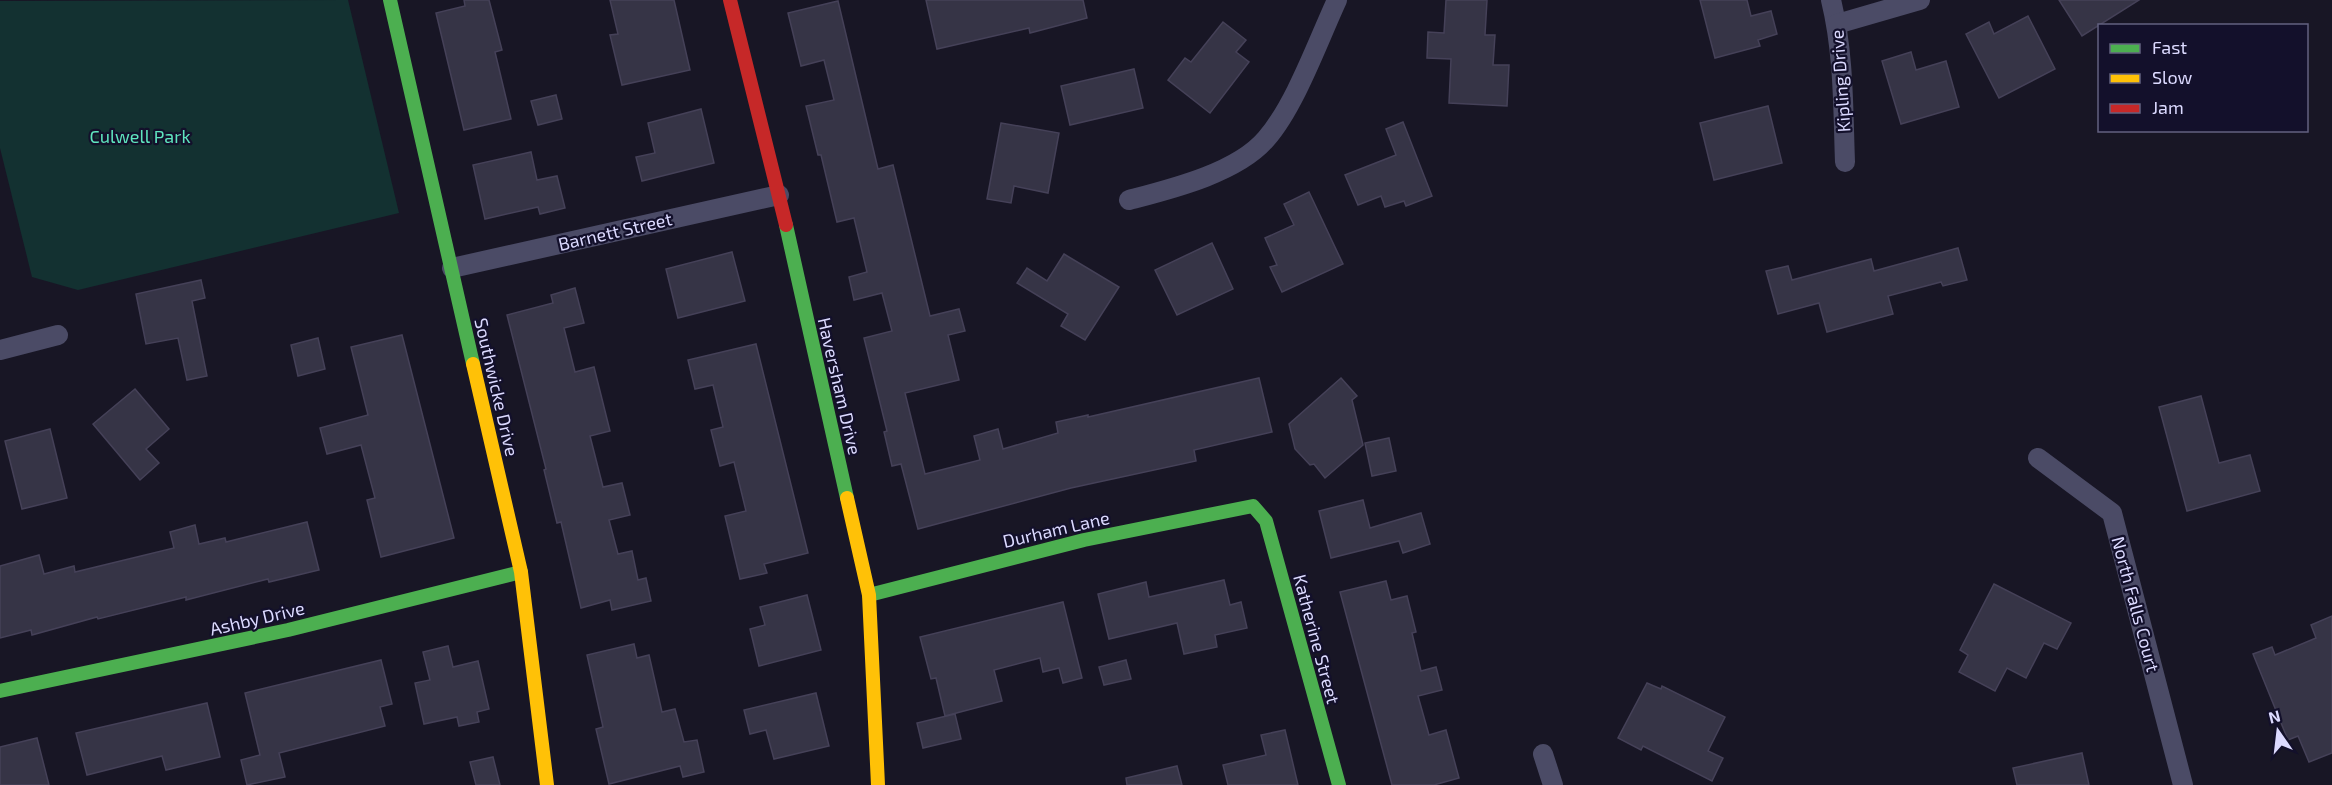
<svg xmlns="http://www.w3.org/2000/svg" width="2332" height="785" font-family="'Exo 2',sans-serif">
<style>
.green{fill:#133131}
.building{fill:#363446;stroke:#454158;stroke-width:1.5}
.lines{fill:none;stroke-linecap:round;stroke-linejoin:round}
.street{stroke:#4b4b66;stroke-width:20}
.fast{stroke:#4caf50;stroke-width:14}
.slow{stroke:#ffc107;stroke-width:14}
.jam{stroke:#c62828;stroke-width:14}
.labels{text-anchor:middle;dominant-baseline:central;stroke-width:4.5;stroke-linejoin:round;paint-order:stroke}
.street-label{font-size:18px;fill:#dcdaff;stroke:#13102b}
.park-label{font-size:18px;fill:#5fe5be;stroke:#13102b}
</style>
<rect width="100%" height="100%" fill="#181625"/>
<!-- green -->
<polygon class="green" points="348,0 399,213 78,290 32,277 0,148 0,1"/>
<!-- building -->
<g class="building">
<polygon points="464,0 489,0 502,50 495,52 511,119 464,130 436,13 465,6"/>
<polygon points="610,0 674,0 690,70 622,85 610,35 618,34"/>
<polygon points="926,0 1083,0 1087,18 1030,33 1029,28 937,49"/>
<polygon points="1446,0 1487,0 1485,35 1495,35 1493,65 1509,65 1507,106 1449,103 1451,59 1427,58 1428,32 1444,33"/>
<polygon points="1700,0 1747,0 1751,16 1771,11 1777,34 1758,40 1760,46 1715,58"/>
<polygon points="2059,0 2139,0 2082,36"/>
<polygon points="838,1 878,169 893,165 930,316 959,309 965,331 948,335 959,380 905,393 925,474 980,460 974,436 998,429 1003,449 1058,433 1056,422 1088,415 1088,417 1259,378 1272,432 1194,450 1196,461 1071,488 918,529 901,464 892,466 884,432 887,431 864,338 892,331 882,293 854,300 849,277 867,272 854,218 837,222 821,155 818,155 806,106 834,100 824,60 801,66 788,13"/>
<polygon points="2028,16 2055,69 1999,98 1966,34 1989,22 1994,34"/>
<polygon points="1223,22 1246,40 1236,52 1249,62 1210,113 1168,80 1185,58 1191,62"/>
<polygon points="1911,52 1916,70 1946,61 1959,107 1901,124 1882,61"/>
<polygon points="1134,69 1143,108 1070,125 1061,86"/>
<polygon points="556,95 562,119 538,125 531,101"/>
<polygon points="1768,106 1782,163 1714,180 1700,123"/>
<polygon points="701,109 714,163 642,181 636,157 655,153 648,123"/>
<polygon points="1403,122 1432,196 1406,206 1404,201 1385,207 1381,196 1358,205 1345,175 1396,155 1386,129"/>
<polygon points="1001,123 1059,133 1048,193 1014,186 1011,203 987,199"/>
<polygon points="531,152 537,180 557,176 565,208 540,214 538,207 485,219 473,165"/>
<polygon points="1309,192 1343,264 1282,292 1270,267 1277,265 1265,238 1294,225 1284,204"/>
<polygon points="1212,243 1233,289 1177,315 1155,270"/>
<polygon points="1958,248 1967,280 1943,286 1941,282 1888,296 1893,314 1827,332 1819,303 1778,314 1766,271 1788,266 1792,280 1871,259 1874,271"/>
<polygon points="732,252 745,301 678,318 666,269"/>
<polygon points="1064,254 1119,287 1085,340 1061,326 1068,314 1017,283 1027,268 1047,281"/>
<polygon points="201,280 205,298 192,301 207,376 187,380 178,338 146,344 136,294"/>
<polygon points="575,288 584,323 564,328 575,372 594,367 610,431 590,436 603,487 622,483 630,515 609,520 618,554 632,551 638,580 646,578 651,601 612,610 610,600 581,608 561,522 557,523 544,470 546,469 507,315 553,303 551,295"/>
<polygon points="402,335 454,538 381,557 367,500 375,498 361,445 327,454 320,428 368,415 351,347"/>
<polygon points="318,338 325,369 298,376 291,345"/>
<polygon points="756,344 808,553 764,564 767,573 740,579 725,516 746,511 734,462 720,466 711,430 723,427 713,385 695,389 688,360"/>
<polygon points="1341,378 1357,396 1352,400 1363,445 1325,478 1314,464 1310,465 1295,449 1289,424"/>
<polygon points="135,389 169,429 146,449 159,463 140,480 93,424"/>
<polygon points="2201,396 2219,463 2250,455 2260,491 2187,511 2159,407"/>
<polygon points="50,429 67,498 22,509 5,441"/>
<polygon points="1389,438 1396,471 1372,476 1365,443"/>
<polygon points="1363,500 1370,528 1421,513 1430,544 1403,553 1399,541 1331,558 1319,511"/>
<polygon points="307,522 319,570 269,582 268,579 186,600 186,597 98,619 97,617 32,635 31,630 0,638 0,566 39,555 44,574 74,566 75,572 174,548 170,532 195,525 199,544 225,538 226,542"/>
<polygon points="1224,580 1230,605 1241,602 1247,628 1215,635 1217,647 1184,654 1177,623 1109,639 1098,594 1146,582 1149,597"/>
<polygon points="1386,581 1391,600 1407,596 1416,632 1412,633 1421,671 1436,667 1442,690 1418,696 1429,735 1446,730 1459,778 1434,785 1392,785 1340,592"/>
<polygon points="1994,584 2071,623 2057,649 2044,643 2026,678 2007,668 1995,691 1959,672 1968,655 1960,650"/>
<polygon points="807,595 821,650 759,666 750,629 765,625 760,607"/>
<polygon points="1063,602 1082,678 1063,683 1059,668 1043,672 1040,658 994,670 1002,701 945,716 936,678 931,679 920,637"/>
<polygon points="2332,616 2332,753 2309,762 2298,736 2288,740 2253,654 2272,647 2275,655 2316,638 2311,625"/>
<polygon points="634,644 637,658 649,655 662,712 675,709 684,742 697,740 704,772 683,777 680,766 609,784 596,729 603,727 587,655"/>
<polygon points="448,646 453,667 478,661 489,709 477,712 479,722 459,726 457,717 424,724 415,683 430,680 423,652"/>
<polygon points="381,660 392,704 380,707 385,726 279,753 285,777 247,785 241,760 260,755 245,693"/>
<polygon points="1126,660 1131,679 1104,685 1099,667"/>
<polygon points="1647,683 1661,689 1662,686 1725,717 1708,751 1723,758 1712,781 1643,746 1641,750 1618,738"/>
<polygon points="816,693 829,746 774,759 766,730 750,734 744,710"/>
<polygon points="207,703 220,757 166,770 162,756 87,775 76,733"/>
<polygon points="955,714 961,739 923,748 917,723"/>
<polygon points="1285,730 1298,785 1228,785 1223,765 1266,755 1261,735"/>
<polygon points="37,738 49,785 0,785 0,747"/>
<polygon points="2082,753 2089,785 2017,785 2013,768"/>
<polygon points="493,757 500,785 476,785 470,762"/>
<polygon points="1177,766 1182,785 1127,785 1126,778"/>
</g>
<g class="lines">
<!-- street -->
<g class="street">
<path d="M1831,0C1844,53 1843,108 1845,162"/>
<polyline points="1837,24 1920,0"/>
<path d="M1129,200C1171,189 1237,173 1266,139C1295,106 1318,41 1337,0"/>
<polyline points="452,268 779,195"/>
<polyline points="0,350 58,335"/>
<polyline points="2038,458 2112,513 2183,785"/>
<polyline points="1543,754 1553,785"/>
</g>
<!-- fast -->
<g class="fast">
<polyline points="390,0 473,364"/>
<polyline points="786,225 847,498"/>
<polyline points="869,595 1084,540 1253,506 1266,521 1339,785"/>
<polyline points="0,691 288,630 521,572"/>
</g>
<!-- slow -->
<g class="slow">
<polyline points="473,364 521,572 547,785"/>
<polyline points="847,498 869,595 878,785"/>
</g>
<!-- jam -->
<polyline class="jam" points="730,0 786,225"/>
</g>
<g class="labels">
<!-- street labels -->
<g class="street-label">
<text transform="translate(1840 81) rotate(-94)">Kipling Drive</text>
<text transform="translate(615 231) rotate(-13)">Barnett Street</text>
<text transform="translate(840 386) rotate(77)">Haversham Drive</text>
<text transform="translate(497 387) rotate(77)">Southwicke Drive</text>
<text transform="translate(1056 529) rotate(-13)">Durham Lane</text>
<text transform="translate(2136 604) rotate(75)">North Falls Court</text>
<text transform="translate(257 618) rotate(-13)">Ashby Drive</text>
<text transform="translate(1317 639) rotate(75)">Katherine Street</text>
</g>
<!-- park labels -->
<g class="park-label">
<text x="140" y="136">Culwell Park</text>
</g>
</g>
<!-- legend -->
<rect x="2098" y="24" width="210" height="108" fill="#13102b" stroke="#636180" stroke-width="1.5"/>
<rect x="2110" y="44" width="30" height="9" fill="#4caf50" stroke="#636180" stroke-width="1.5"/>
<text x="2152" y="54" font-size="18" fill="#dcdaff">Fast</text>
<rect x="2110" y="74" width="30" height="9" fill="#ffc107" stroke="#636180" stroke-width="1.5"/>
<text x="2152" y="84" font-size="18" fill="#dcdaff">Slow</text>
<rect x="2110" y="104" width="30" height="9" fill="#c62828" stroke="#636180" stroke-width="1.5"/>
<text x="2152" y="114" font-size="18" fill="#dcdaff">Jam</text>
<!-- north arrow -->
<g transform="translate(2278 731) rotate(346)" stroke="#13102b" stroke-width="4.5" paint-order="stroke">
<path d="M0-4.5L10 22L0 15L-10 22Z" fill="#dcdaff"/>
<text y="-9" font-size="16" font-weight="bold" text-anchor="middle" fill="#dcdaff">N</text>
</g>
</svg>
